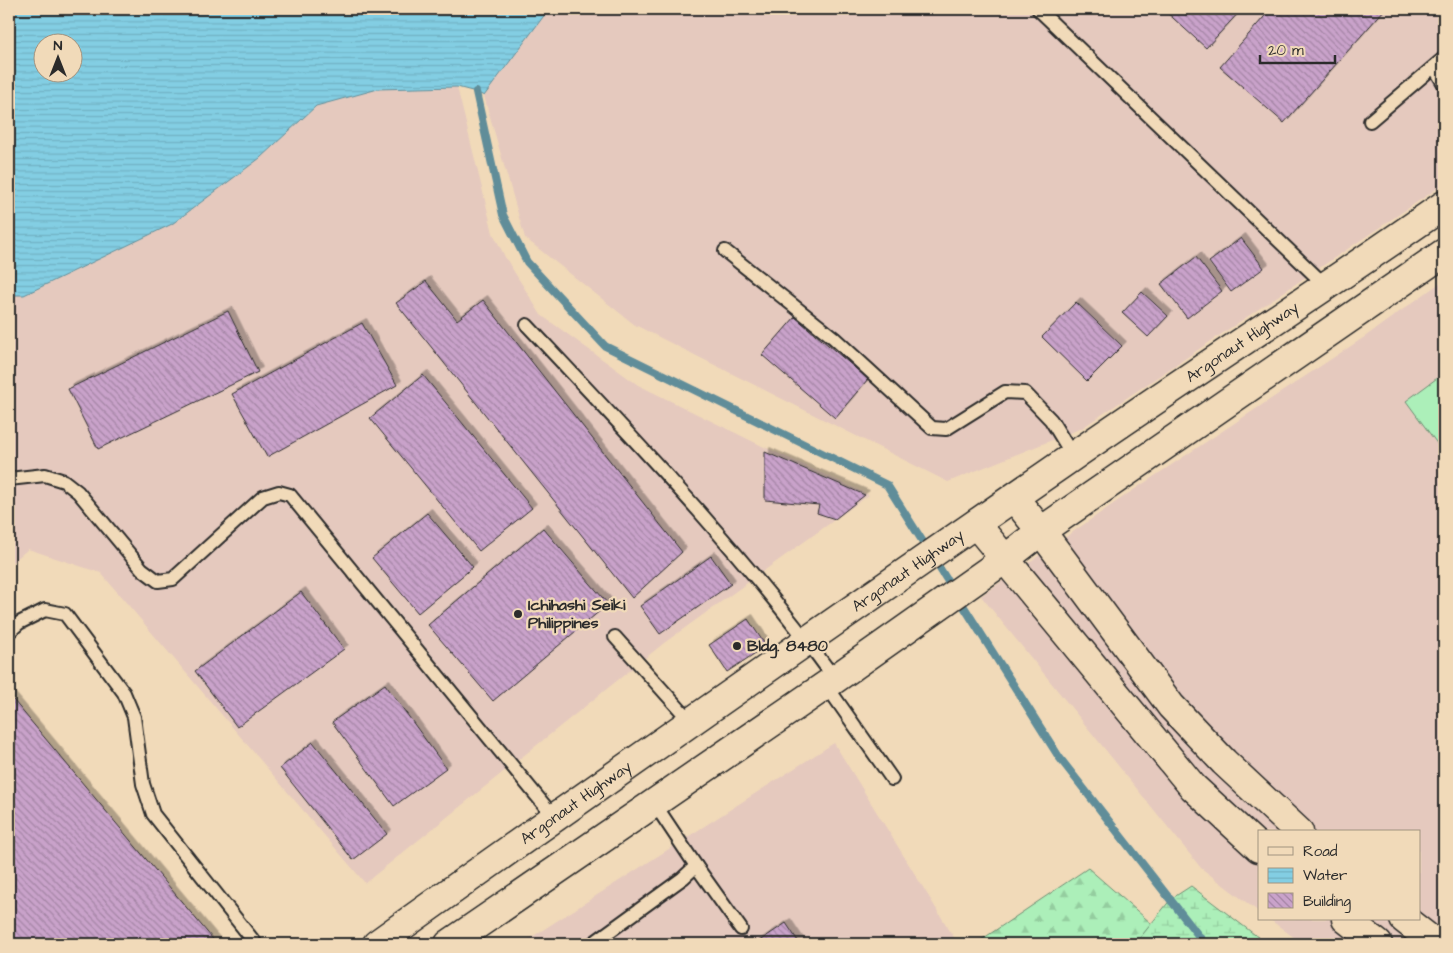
<svg xmlns="http://www.w3.org/2000/svg" width="1453" height="953" font-family="'Architects Daughter',sans-serif">
<style>
.built{fill:#e5c9be}
.forest{fill:url(#forest-firs);stroke:#6c8d72}
.wetland{fill:url(#wetland-marsh);stroke:#6c8d72}
.pitch{fill:#acefb9;stroke:#6c8d72}
.water{fill:url(#water-rules);stroke:#608d99;fill-rule:evenodd}
.lines{fill:none;stroke-linecap:round;stroke-linejoin:round}
.stream{stroke:#608d99;stroke-width:8}
.building{fill:url(#building-back-hatch);stroke:#2b2b2b;filter:url(#shadow)}
.lane-casing{stroke:#2b2b2b;stroke-width:16}
.secondary-casing{stroke:#2b2b2b;stroke-width:31}
.primary-casing{stroke:#2b2b2b;stroke-width:31}
.lane{stroke:#f1dab9;stroke-width:12}
.secondary{stroke:#f1dab9;stroke-width:28}
.primary{stroke:#f1dab9;stroke-width:28}
.poi-dot{fill:#2b2b2b;stroke:#f1dab9;stroke-width:2}
.labels{text-anchor:middle;dominant-baseline:central;stroke-width:4.5;stroke-linejoin:round;paint-order:stroke}
.street-label{font-size:16px;fill:#2b2b2b;stroke:#f1dab9}
.poi-label{font-size:16px;font-weight:bold;fill:#2b2b2b;stroke:#f1dab9;text-anchor:start}
</style>
<defs>
<pattern id="forest-firs" width="22" height="20" patternUnits="userSpaceOnUse" patternTransform="scale(1.25)"><rect width="22" height="20" fill="#acefb9"/><path d="M5 1l3.5 6h-7zM16 11l3.5 6h-7z" fill="#94cd9f"/></pattern>
<pattern id="wetland-marsh" width="20" height="14" patternUnits="userSpaceOnUse" patternTransform="scale(1.25)"><rect width="20" height="14" fill="#acefb9"/><path d="M1 5h8M5 5V1M11 12h8M15 12V8" fill="none" stroke="#94cd9f"/></pattern>
<pattern id="water-rules" width="6" height="5" patternUnits="userSpaceOnUse" patternTransform="scale(1.25)"><rect width="6" height="5" fill="#83cee3"/><path d="M0 2.5h6" fill="none" stroke="#71b1c3"/></pattern>
<pattern id="building-back-hatch" width="6" height="6" patternUnits="userSpaceOnUse" patternTransform="scale(1.25)"><rect width="6" height="6" fill="#c9a2ca"/><path d="M-1 5l2 2M0 0l6 6M5-1l2 2" fill="none" stroke="#a384a4"/></pattern>
<filter id="shadow"><feDropShadow dx="4.5" dy="-4.5" stdDeviation="0" flood-color="#0004"/></filter>
</defs>
<rect width="100%" height="100%" fill="#f1dab9"/>
<filter id="ink" filterUnits="userSpaceOnUse"><feTurbulence type="fractalNoise" baseFrequency=".02" numOctaves="2"/><feDisplacementMap in="SourceGraphic" scale="10" xChannelSelector="R" yChannelSelector="G"/><feConvolveMatrix kernelMatrix="1 2 1 2 8 2 1 2 1" color-interpolation-filters="sRGB"/></filter>
<g filter="url(#ink)">
<!-- built -->
<g class="built">
<polygon points="549,9 1444,9 1444,184 1082,428 948,482 635,325 525,238 484,96"/>
<polygon points="457,87 493,233 505,257 541,315 638,385 762,446 869,495 664,643 365,883 101,573 28,549 9,565 9,295 24,295 172,224 260,158 316,106 378,89"/>
<polygon points="1444,280 1444,944 1303,944 1269,919 1419,919 1419,832 1259,832 1259,912 1201,868 981,596 1129,493 1363,338"/>
<polygon points="834,743 958,944 521,944"/>
</g>
<!-- forest -->
<polygon class="forest" points="1088,868 1152,924 1135,944 975,944"/>
<!-- wetland -->
<polygon class="wetland" points="1191,886 1267,944 1135,944 1171,899"/>
<!-- pitch -->
<polygon class="pitch" points="1444,373 1444,453 1406,401"/>
<!-- water -->
<path class="water" d="M9,9H549L484,96L476,92L457,87L378,89L316,106L260,158L172,224L24,295H9ZM42,42H72V72H42Z"/>
<g class="lines">
<!-- stream -->
<polyline class="stream" points="476,92 503,215 527,262 605,346 887,485 1059,757 1205,944"/>
</g>
<!-- building -->
<g class="building">
<polygon points="1163,9 1242,9 1206,48"/>
<polygon points="1271,9 1385,9 1284,123 1220,67"/>
<polygon points="1241,238 1264,268 1231,292 1209,262"/>
<polygon points="1196,257 1222,291 1187,318 1161,284"/>
<polygon points="426,281 457,320 483,300 682,552 632,598 396,303"/>
<polygon points="1142,292 1168,316 1148,337 1122,313"/>
<polygon points="1076,302 1122,346 1087,381 1042,337"/>
<polygon points="228,311 258,372 98,449 68,389"/>
<polygon points="795,317 868,379 835,418 762,355"/>
<polygon points="362,323 397,385 267,457 232,394"/>
<polygon points="423,375 532,508 479,551 370,418"/>
<polygon points="765,452 865,495 835,519 817,513 819,505 765,500"/>
<polygon points="427,513 473,567 418,613 372,558"/>
<polygon points="543,528 608,604 493,701 428,625"/>
<polygon points="711,556 731,584 660,634 640,606"/>
<polygon points="301,592 344,649 237,727 195,671"/>
<polygon points="748,619 766,646 727,672 709,645"/>
<polygon points="385,684 446,768 394,806 332,722"/>
<polygon points="9,695 217,944 9,944"/>
<polygon points="313,742 387,834 353,860 280,768"/>
<polygon points="786,923 800,944 755,944"/>
</g>
<g class="lines">
<defs>
<g id="lane">
<polyline points="1038,9 1327,287"/>
<polyline points="1434,67 1444,84"/>
<polyline points="1370,121 1444,58"/>
<polyline points="725,251 834,338 932,428 946,429 1005,392 1025,393 1051,420 1073,456"/>
<path d="M527,325C633,438 744,554 835,679"/>
<polyline points="9,479 45,475 64,481 78,492 142,569 158,581 173,579 263,497 279,492 290,495 554,817"/>
<polyline points="9,632 19,623 45,610 65,614 124,693 134,717 143,784 153,814 256,944"/>
<polyline points="615,637 692,723"/>
<polyline points="826,685 892,779"/>
<polyline points="696,866 741,929"/>
<polyline points="592,944 683,878 696,866 654,803"/>
</g>
<g id="secondary">
<polyline points="1014,498 1041,531 1171,706 1224,762 1299,832"/>
<polyline points="976,524 1193,787 1259,848"/>
<polyline points="1346,919 1378,944"/>
<polyline points="1404,919 1436,944"/>
</g>
<g id="primary">
<path id="s1" d="M377,944C607,779 839,618 1072,457C1195,372 1321,291 1444,205"/>
<polyline points="449,944 835,679 1005,559 1041,531 1444,253"/>
</g>
</defs>
<!-- lane casing -->
<use href="#lane" class="lane-casing"/>
<!-- secondary casing -->
<use href="#secondary" class="secondary-casing"/>
<!-- primary casing -->
<use href="#primary" class="primary-casing"/>
<!-- lane -->
<use href="#lane" class="lane"/>
<!-- secondary -->
<use href="#secondary" class="secondary"/>
<!-- primary -->
<use href="#primary" class="primary"/>
</g>
</g>
<!-- markers -->
<g class="poi-dot">
<circle cx="518" cy="614" r="5"/>
<circle cx="737" cy="646" r="5"/>
</g>
<g class="labels">
<!-- street labels -->
<g class="street-label">
<text stroke="none"><textPath href="#s1" startOffset="1054">Argonaut Highway</textPath></text>
<text stroke="none"><textPath href="#s1" startOffset="649">Argonaut Highway</textPath></text>
<text stroke="none"><textPath href="#s1" startOffset="244">Argonaut Highway</textPath></text>
</g>
<!-- poi labels -->
<g class="poi-label">
<text x="528" y="605">Ichihashi Seiki<tspan x="528" dy="18">Philippines</tspan></text>
<text x="747" y="646">Bldg. 8480</text>
</g>
</g>
<!-- margin -->
<rect width="1453" height="953" fill="none" stroke="#f1dab9" stroke-width="30"/>
<rect x="15" y="15" width="1423" height="923" fill="none" stroke="#2b2b2b" stroke-width="2" filter="url(#ink)"/>
<!-- legend -->
<rect x="1258" y="830" width="162" height="90" fill="#f1dab9" stroke="#a29480"/>
<rect x="1268" y="847" width="25" height="8" fill="#f1dab9" stroke="#a29480"/>
<text x="1303" y="856" font-size="15" fill="#2b2b2b">Road</text>
<rect x="1268" y="868" width="25" height="15" fill="url(#water-rules)" stroke="#a29480"/>
<text x="1303" y="880" font-size="15" fill="#2b2b2b">Water</text>
<rect x="1268" y="893" width="25" height="15" fill="url(#building-back-hatch)" stroke="#a29480"/>
<text x="1303" y="906" font-size="15" fill="#2b2b2b">Building</text>
<!-- north arrow -->
<g transform="translate(58 58)"><circle r="24" fill="#f1dab9" stroke="#a29480"/>
<path d="M0-4L9 19L0 12L-9 19Z" fill="#2b2b2b"/>
<text y="-8" font-size="14" font-weight="bold" text-anchor="middle" fill="#2b2b2b">N</text>
</g>
<!-- scale -->
<path d="M1260 55v8h75v-8" fill="none" stroke="#2b2b2b" stroke-width="2.5"/>
<text x="1268" y="55" font-size="15" fill="#2b2b2b" stroke="#f1dab9" stroke-width="4" paint-order="stroke">20 m</text>
</svg>
